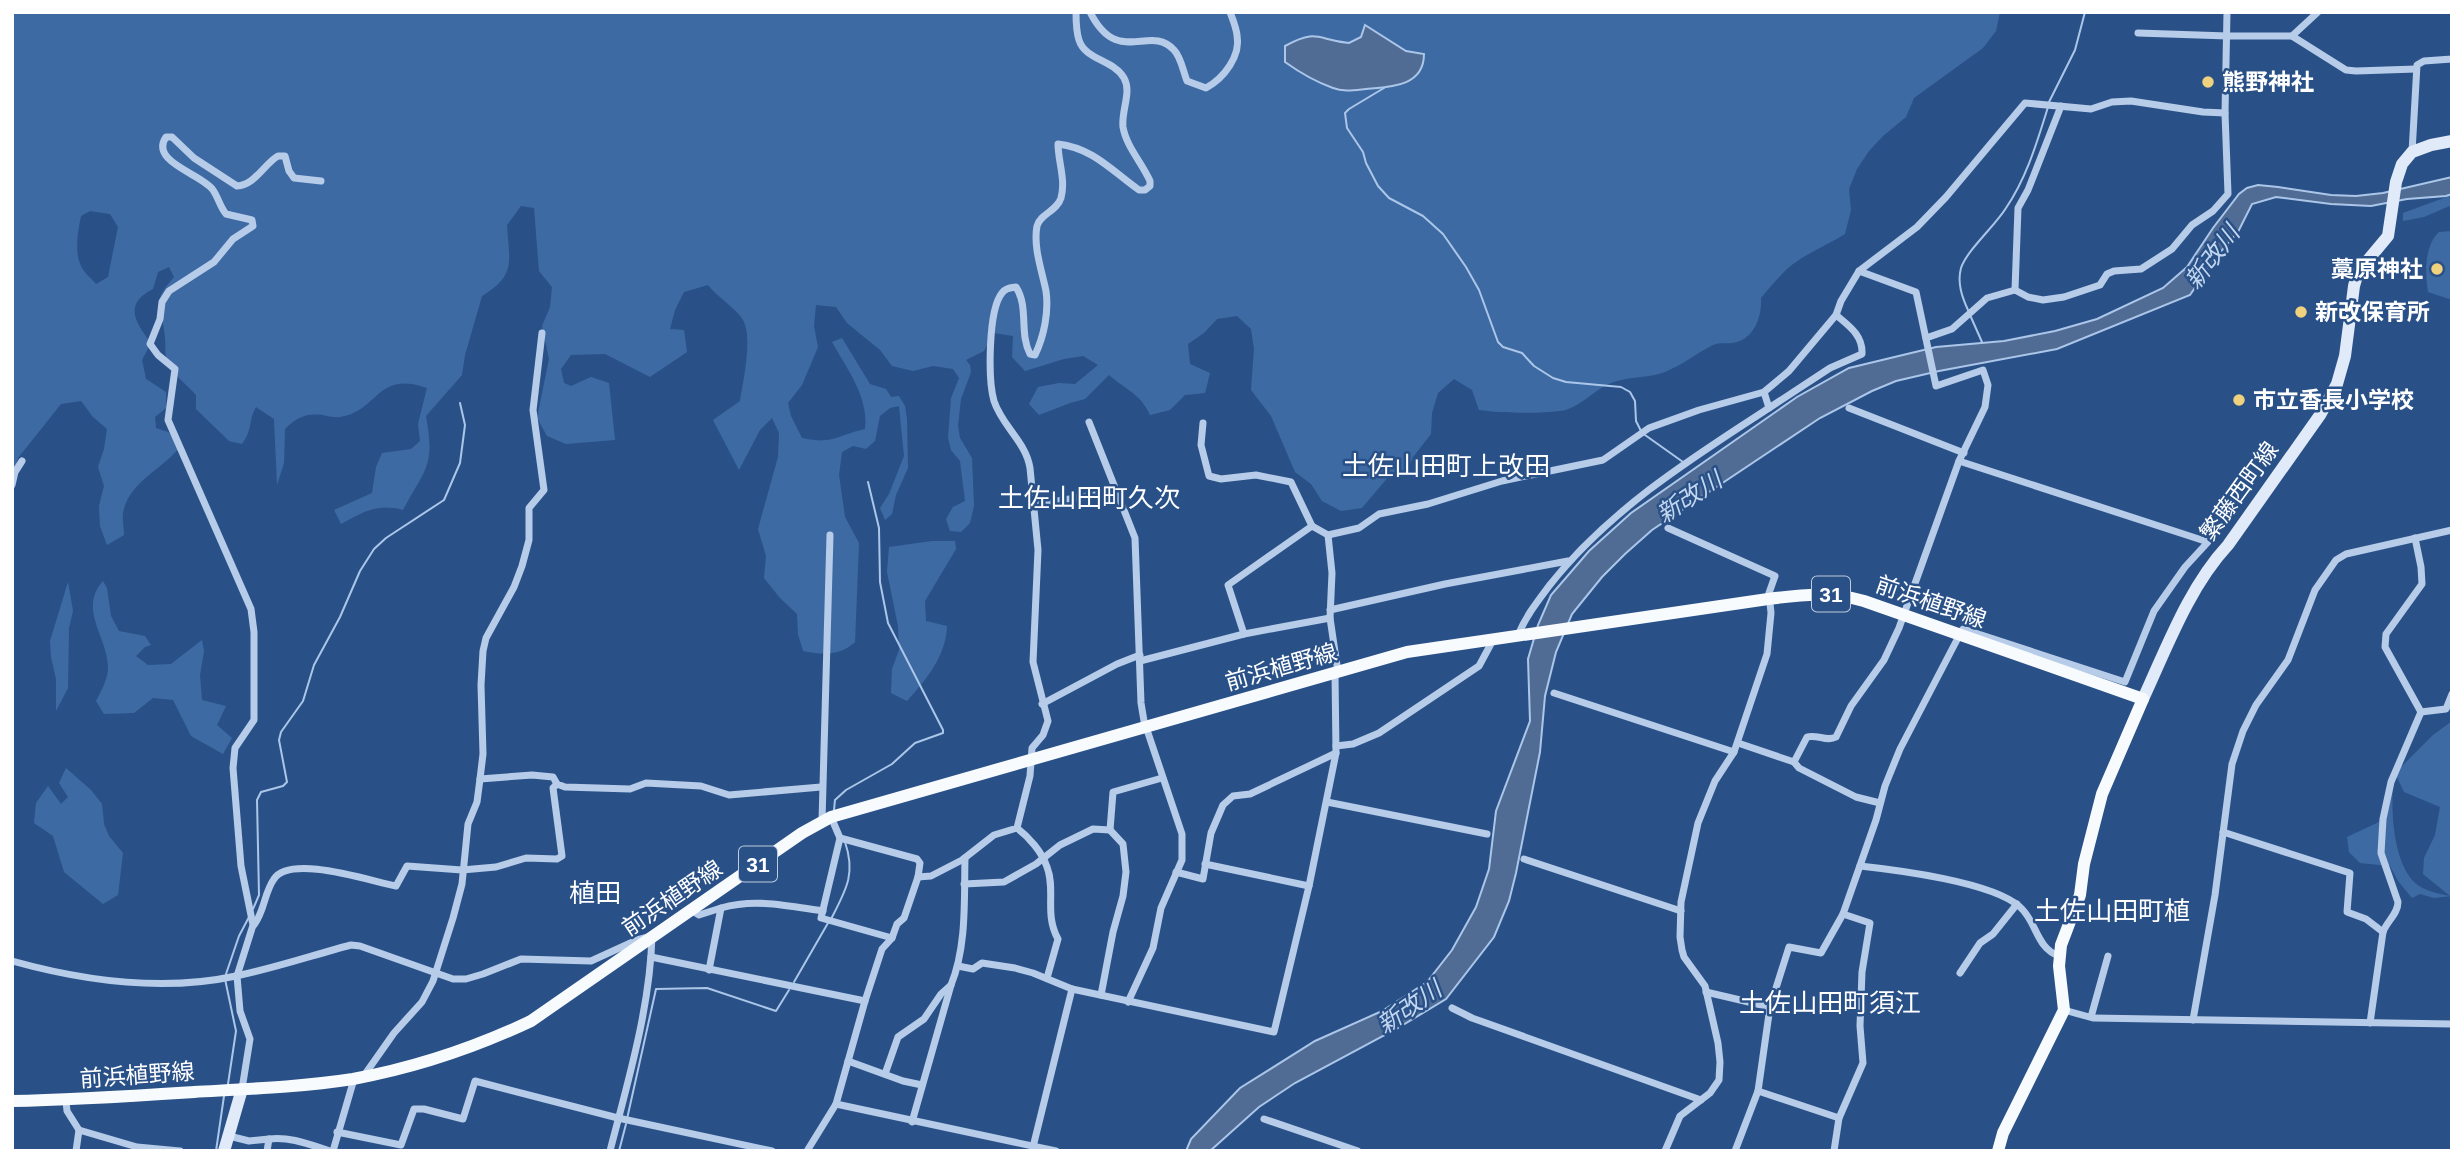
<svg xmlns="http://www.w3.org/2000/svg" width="2464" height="1163" font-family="Helvetica,'Noto Sans JP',sans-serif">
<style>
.green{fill:#3e6aa4;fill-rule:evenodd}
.water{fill:#516c94;stroke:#abc6e8;stroke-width:2}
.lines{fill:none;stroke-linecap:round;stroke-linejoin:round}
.stream{stroke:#abc6e8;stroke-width:2}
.street{stroke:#b6cce8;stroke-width:7}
.secondary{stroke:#e0eaf8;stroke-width:12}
.primary{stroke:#f8fbfe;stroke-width:12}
.poi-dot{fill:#efd17e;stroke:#295188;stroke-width:2.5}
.labels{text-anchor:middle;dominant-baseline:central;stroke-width:5;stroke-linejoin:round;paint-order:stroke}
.shield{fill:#295188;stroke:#bfcbdb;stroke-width:2}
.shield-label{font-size:21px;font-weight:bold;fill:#fff}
.poi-label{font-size:23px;font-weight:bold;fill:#fff;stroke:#295188;text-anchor:start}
.street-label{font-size:23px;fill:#fff;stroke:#295188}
.water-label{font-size:24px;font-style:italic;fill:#c2d6f0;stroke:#295188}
.quarter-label{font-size:26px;fill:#fff;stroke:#295188}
</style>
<rect width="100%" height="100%" fill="#295188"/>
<!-- green -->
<g class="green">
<path d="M12,12H2000L1996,31L1983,48L1914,98L1906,117L1883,136L1869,151L1857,169L1849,189L1851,210L1845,234C1826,246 1804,254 1787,269C1778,278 1769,288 1761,298C1762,317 1754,340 1732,343C1725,344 1717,342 1711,346C1694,355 1678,368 1659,374C1643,378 1626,377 1611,383C1593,390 1579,409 1560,411C1536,414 1502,413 1479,410L1472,390L1454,379L1438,393L1432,413L1431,434L1413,457L1406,476H1389L1362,508L1341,511L1322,501L1311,484L1295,472L1271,416L1251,390L1254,349L1251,329L1237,316L1217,319L1204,333L1188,344L1190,364L1210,373L1205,393L1185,395L1170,410L1150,415C1140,393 1126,390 1109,375L1085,399L1070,403L1039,415L1029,404L1038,387L1059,383L1075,384L1098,365L1083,356L1064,359L1025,371L1012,357L1013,336L994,333L984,351L966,360L970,365L971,372L961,399L958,426L960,438L972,458L974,506L970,523L961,532L950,531L946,519L953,507L965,501L960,461L951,450L948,438L951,398L959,378L953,369L933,366L913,371L892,366L880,350L847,323L836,307L816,305L814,326L818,347L802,385L788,403L791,416L802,438C832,445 838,435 865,429C869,397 847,369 832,342L842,338L870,384L886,389L891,397L899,396L905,406L907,419L908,468L896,495L892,514L885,520L880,508L889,494L904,456L899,406L890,408L880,416L875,441L866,449L853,446L842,452L839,475L845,517L859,543L855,642C840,656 822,655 803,651L798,634L797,614L780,598L764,578L766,556L758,529L778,457L779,433L772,418L760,430L739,470L713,420L740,401C743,382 753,337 743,320C735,307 718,298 708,285L684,292L675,310L670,329L684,330L687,352L650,377L605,354L571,355L561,369L564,383L571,386L591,377L609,383L615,440L566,444L547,436L537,418L549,359L542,326L550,307L552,287L539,271L534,208L521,206L507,225C509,261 517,275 482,296L465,355L462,375L426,416C435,467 426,467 403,510C377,503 363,512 341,524L334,510L372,493L376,467L382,453L411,449L420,441L418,424L427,388C376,370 379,411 340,417C335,418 328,416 323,415C306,413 297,417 285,429L284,463L277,485L274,419L256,407C248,421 253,429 242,444L229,441L196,409V395C187,385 176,377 169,365C164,356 166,349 165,338C163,306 148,306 174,277L169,267L158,272L153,289C123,304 135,322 151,343L142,360L146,379L166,392V408L155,417L156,428L168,432L182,444C165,469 129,480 123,513C122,520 124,528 124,535L107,545L100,526L99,506L104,486L98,467L104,449L107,429L93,417L81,401L61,404L18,458L12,476ZM90,211L110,214L118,227L108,277L96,284C92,279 84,273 81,266C74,251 78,231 81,216Z"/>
<polygon points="2452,195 2452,205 2424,217 2403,221 2403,213"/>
<path d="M2452,231V299H2449L2428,292C2425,273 2424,246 2439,232Z"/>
<path d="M932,541H955L956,549L925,601L926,621L947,626C946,656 926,680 907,701L891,693L892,669L899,650L898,626L887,572L889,547Z"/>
<path d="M103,581L107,588L111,616L119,631L145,636L151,645L145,647L136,656L148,665L171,664L202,640L204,651L200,675L202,700L226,706L217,725L232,738L223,754L191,736L173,700L153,698L134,713L104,714L96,701C101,692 107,680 108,670C110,639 77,610 103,581Z"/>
<polygon points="68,582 73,611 69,628 68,688 56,711 56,679 51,657 50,641"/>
<path d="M2452,721V896L2434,898L2420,894L2412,898L2398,881L2390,866L2360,863L2349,852L2347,837L2377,823L2384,817L2393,784C2391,813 2393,868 2419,886C2429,892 2440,894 2450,896L2423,874L2424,858L2435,835L2440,807L2404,792L2395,773L2433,735Z"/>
<polygon points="66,768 91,790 102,804 104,824 109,836 123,853 118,895 103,904 64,872 53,836 34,823 36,803 48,786 61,804 68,797 59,783"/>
</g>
<!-- water -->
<g class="water">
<path d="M1365,25L1406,51L1424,54C1424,87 1389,87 1366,89C1355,90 1343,92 1333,88C1316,82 1299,72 1285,62V46C1318,28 1317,40 1349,43L1361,37Z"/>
<polygon points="2452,177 2452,194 2446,196 2407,199 2371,206 2331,204 2276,197 2252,204 2238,232 2216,257 2190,295 2057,349 1939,371 1896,381 1872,391 1820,418 1652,530 1625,554 1602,577 1572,614 1556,652 1545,696 1540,752 1516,873 1509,901 1494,937 1446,999 1398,1028 1295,1083 1259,1107 1210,1151 1186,1151 1191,1139 1240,1088 1315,1041 1382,1011 1427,982 1452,950 1476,907 1489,869 1496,811 1530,721 1528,659 1538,625 1551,595 1589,551 1631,513 1797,397 1849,368 1936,347 2004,341 2055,331 2097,319 2163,288 2187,267 2213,228 2239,194 2247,188 2258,185 2278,187 2331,195 2356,196 2383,193"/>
</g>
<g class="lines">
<!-- stream -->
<g class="stream">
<polyline points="1384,88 1349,109 1345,113 1347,128 1363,152 1366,163 1378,186 1389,198 1423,216 1443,234 1466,267 1479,290 1498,342 1503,347 1522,353 1534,366 1553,378 1566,382 1621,387 1630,392 1635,401 1636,421 1641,431"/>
<polyline points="2049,102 2075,50 2085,12"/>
<path d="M1968,310C1962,297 1957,283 1961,268C1967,250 1995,226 2006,208C2027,177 2037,142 2048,107"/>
<polyline points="1970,315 1982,342"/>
<polyline points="1645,435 1683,462"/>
<polyline points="834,810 835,800 846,790 892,764 915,743 943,733 943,730 888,623 880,582 879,528 868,482"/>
<polyline points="253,909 259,895 257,800 261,792 283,786 287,782 279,740 281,732 303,701 314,665 340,617 360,571 374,549 386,538 444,500 460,463 465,425 460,403"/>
<path d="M831,919C846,890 856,874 845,842"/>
<polyline points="226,974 239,936 249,917"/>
<polyline points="225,979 236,1031 228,1084"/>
<polyline points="794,982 828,923"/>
<polyline points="627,1119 656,989 707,988 776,1011 789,990"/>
<polyline points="216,1151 224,1096"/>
<polyline points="619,1151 626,1124"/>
</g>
<!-- street -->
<g class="street">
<path d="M1090,12C1118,68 1150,23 1174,50C1181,57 1183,71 1187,81L1206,88C1224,78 1241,56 1237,35C1236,27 1233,20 1230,12"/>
<polyline points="2138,33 2228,36 2292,36 2346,70 2356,71 2416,69"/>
<polyline points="2292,36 2318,12"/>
<polyline points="2412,152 2417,65 2424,61 2452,59"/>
<polyline points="2015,290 2018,208 2028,190 2061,106"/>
<polyline points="1926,338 1952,329 1987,298 2015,290 2028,297 2043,300 2064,297 2100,285 2107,274 2114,271 2141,269 2172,249 2192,225 2213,211 2228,194 2225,113 2227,12"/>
<path d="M1769,408L1830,368L1862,354C1863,335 1849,326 1836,315"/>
<polyline points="1849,408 1964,453"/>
<polyline points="1089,422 1135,538 1141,703 1144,721 1182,834 1182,860 1161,908 1153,948 1128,1002"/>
<polyline points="1203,423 1201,445 1209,476 1221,479 1256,475 1291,482 1312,526"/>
<polyline points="12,485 15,472 22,461"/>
<polyline points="1033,505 1118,491"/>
<polyline points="1328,535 1332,573 1330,618 1338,672"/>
<polyline points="2415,538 2421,567 2422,584 2386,634 2385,647 2421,712"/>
<polyline points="1330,610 1445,584 1568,561"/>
<polyline points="1244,634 1228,585 1312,526 1328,535 1359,528 1379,514 1428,504 1502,481 1603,460 1649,428 1699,410 1764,392 1789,371 1836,315 1841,301 1859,271 1917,227 1946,197 2025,103 2091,109 2112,102 2131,101 2203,112 2225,113"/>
<path d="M1518,635C1526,616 1537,602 1549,586C1608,511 1690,459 1769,408L1764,392"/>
<polyline points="1140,661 1244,634 1330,618"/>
<polyline points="1554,693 1734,752"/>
<polyline points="1042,704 1117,664 1140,655"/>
<polyline points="2421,712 2446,709 2452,694"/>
<path d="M1738,743L1794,762L1807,737C1817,734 1827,742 1836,737L1851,706L1884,660L1899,628L1959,461L1985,407L1988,385L1983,370L1936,386L1916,292L1859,271"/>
<polyline points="1336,746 1353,744 1379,733 1479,666 1493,640"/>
<polyline points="1794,762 1799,768 1856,797 1880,803"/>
<polyline points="480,779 532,775 553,777 557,784 565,787 630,789 646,783 701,786 729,795 821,787"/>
<polyline points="1327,802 1487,834"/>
<path d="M831,817L840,838L917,859L920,863L918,877L931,876L962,860L994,835L1017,828L1030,776L1032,748L1043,735L1048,721L1033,662L1038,550L1030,468C1026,442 1002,426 994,401C988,380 988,310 1002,293C1006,288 1010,288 1016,287C1029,307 1019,333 1030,354L1035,355C1044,336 1049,312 1046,291C1042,271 1033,247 1037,226C1040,214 1057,211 1061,198C1066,180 1058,161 1058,144C1093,148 1112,171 1139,190H1145L1150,186V181C1142,163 1126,146 1123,127C1121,111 1132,92 1124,78C1114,60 1085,60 1079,40C1076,31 1076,21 1076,12"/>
<polyline points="822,821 830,535"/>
<path d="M1017,828C1029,837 1042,852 1047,867C1056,890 1044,914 1058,939L1047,978"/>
<polyline points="2223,832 2350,873 2347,912 2366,919 2383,932"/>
<polyline points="840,838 821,918 892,938"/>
<polyline points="1524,859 1681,911"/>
<polyline points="1205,864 1309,886"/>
<path d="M1860,866C1897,870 1993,882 2020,907C2037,922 2036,948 2059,956"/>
<polyline points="1176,872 1203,879 1211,833 1223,805 1233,796 1250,794 1336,753"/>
<polyline points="964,884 1004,882 1036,864 1060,845 1093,829 1110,830 1113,792 1162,778"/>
<path d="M721,908C755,898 789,906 823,911"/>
<polyline points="691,910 699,915 721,908 709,970"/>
<path d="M254,925C265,910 264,893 274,879C290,854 370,881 396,886L407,866L462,870L496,867L526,858L557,859L562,856L553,788L557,784"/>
<polyline points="651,957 865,1001"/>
<path d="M12,961C84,981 162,992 236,976C275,968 313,955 351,945L360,946L453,979H466L483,974L521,959L591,961L637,940L652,936C650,1008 628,1081 610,1151"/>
<polyline points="958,966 973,969 982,963 1015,968 1033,973 1072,989 1274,1032 1309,886 1336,753 1335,673"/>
<polyline points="1960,973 1980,943 1993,934 2017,904"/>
<polyline points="1706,992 1770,1007 1758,1091 1839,1118"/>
<polyline points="1101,995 1113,932 1123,896 1126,872 1123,844 1110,830"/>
<polyline points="1770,1007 1789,947 1821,953 1843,914"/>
<polyline points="1452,1008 1472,1018 1701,1100"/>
<polyline points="2064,1010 2093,1018 2452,1024"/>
<polyline points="2091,1017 2108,956"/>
<polyline points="2193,1020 2215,895 2232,764 2243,731 2256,705 2288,660 2315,590 2336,560 2346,554 2452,530"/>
<path d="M2370,1023L2383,932C2387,921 2398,914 2398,902L2381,853L2383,819L2391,782L2421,712"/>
<polyline points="848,1061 903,1081 922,1085"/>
<polyline points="885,1074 898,1037 924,1019 941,994 951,985"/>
<polyline points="363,1077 394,1033 422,1002 433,981 453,918 462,884 468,824 477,802 480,779 483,754 481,685 483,651 486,638 514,587 522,566 529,540 529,508 544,490 533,410 542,333"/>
<path d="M242,1089L250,1039L240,1011L237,976L253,925L241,866L233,768L235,748L254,720V632L251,609L168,420L175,369L158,355L150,344L160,319L162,302L169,291L214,262L233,239L253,226L252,220L226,214C220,207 218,197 213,190C202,174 149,162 166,137H172L194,158L237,186C255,185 264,164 278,156H285L289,171L294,178L321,181"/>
<polyline points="66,1101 67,1111 79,1130 76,1151"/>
<polyline points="836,1104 865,1001 882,949 892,938 897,924 904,918 918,877"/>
<polyline points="1264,1119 1358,1151"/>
<path d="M912,1122L951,985C967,946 964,899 965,858"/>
<polyline points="79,1130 137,1147 180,1151"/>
<polyline points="337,1132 401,1145 414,1109 424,1109 463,1119 475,1081 618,1118 772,1151"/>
<polyline points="229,1136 249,1141 269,1139 267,1151"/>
<path d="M269,1139C289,1136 311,1145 330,1151"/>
<polyline points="333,1151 354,1079"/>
<polyline points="807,1151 836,1104 1056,1151"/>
<polyline points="1032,1151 1072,989"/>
<polyline points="1665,1151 1680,1116 1710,1093 1719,1080 1720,1062 1718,1043 1705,986 1684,957 1682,950 1680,937 1681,902 1698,823 1715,781 1734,752 1767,654 1771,613 1769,593 1775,576 1668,528"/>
<polyline points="1735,1151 1758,1091"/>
<polyline points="1834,1151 1839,1118 1863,1063 1860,1026 1862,972 1870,923 1843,914 1876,820 1885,786 1900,749 1960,634 1963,629 2125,682 2154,611 2185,567 2208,542 1959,461"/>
</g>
<!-- secondary -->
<g class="secondary">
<path d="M2143,699C2167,647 2189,587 2228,545L2320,415L2337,384L2345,356L2354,286L2358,272L2388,236L2396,182L2402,164L2412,152L2431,145L2452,141"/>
<polyline points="224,1151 242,1089"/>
</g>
<!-- primary -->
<path class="primary" d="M12,1101C73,1100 133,1096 194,1092C246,1089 301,1087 353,1079C413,1068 476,1047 531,1021L802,833L831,817L1407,652L1768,599C1801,595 1832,591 1864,601L2143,699L2102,794L2084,864L2080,895L2061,945L2059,966L2064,1010L2003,1133L1998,1151"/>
</g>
<!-- markers -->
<g class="poi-dot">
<circle cx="2208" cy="82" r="7"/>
<circle cx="2437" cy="269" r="7"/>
<circle cx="2301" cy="312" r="7"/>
<circle cx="2239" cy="400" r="7"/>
</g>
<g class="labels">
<!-- shield labels -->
<g class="shield">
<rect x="1812" y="576.5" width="38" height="35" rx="5"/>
<rect x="739" y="846.5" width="38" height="35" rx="5"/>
</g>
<g class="shield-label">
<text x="1831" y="594">31</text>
<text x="758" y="864">31</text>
</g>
<!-- poi labels -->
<g class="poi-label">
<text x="2222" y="82">熊野神社</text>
<text x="2423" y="269" text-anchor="end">藁原神社</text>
<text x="2315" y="312">新改保育所</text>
<text x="2253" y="400">市立香長小学校</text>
</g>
<!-- street labels -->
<g class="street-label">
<text transform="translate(2239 491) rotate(-54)">繁藤西町線</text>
<text transform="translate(1931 602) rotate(19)">前浜植野線</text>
<text transform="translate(1281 667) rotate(-16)">前浜植野線</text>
<text transform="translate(672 898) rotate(-34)">前浜植野線</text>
<text transform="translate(137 1075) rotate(-4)">前浜植野線</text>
</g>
<!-- water labels -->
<g class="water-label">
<text transform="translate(2212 257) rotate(-53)">新改川</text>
<text transform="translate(1689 497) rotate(-33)">新改川</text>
<text transform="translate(1409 1007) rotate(-35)">新改川</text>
</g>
<!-- quarter labels -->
<g class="quarter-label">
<text x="1446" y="466">土佐山田町上改田</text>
<text x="1089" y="498">土佐山田町久次</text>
<text x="595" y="893">植田</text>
<text x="2112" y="911">土佐山田町植</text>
<text x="1830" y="1003">土佐山田町須江</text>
</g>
</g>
<!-- border -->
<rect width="2464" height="1163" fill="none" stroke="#ffffff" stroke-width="28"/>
</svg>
